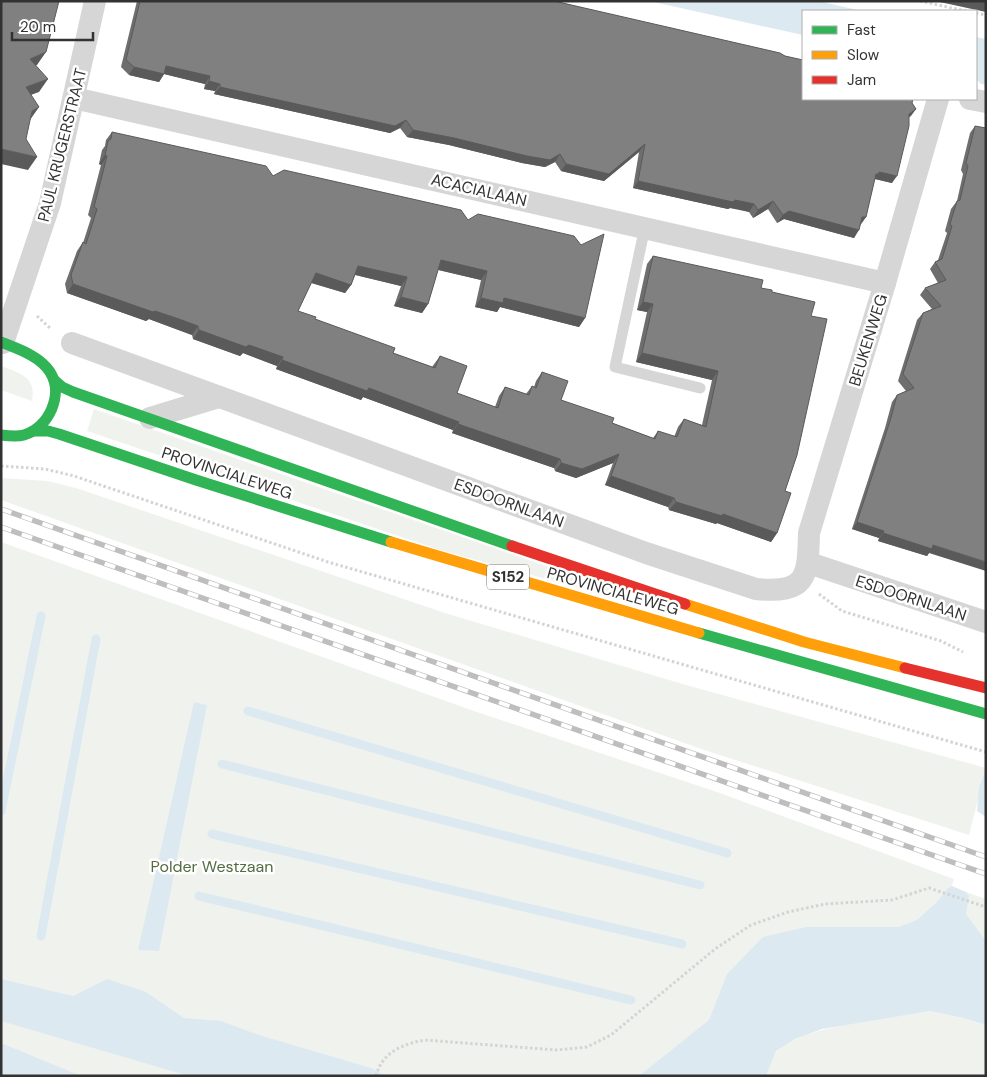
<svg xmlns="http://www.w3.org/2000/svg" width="987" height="1077" font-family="'DM Sans',sans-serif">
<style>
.green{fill:#f0f3ed}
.water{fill:#dde9f1}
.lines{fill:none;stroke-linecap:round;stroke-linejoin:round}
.stream{stroke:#dde9f1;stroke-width:9}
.path{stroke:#d4d4d4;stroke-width:3;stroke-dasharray:2.5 2.5;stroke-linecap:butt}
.lane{stroke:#d6d6d6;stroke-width:11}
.street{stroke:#d6d6d6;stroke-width:22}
.fast{stroke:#30b455;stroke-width:11}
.slow{stroke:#ff9f0a;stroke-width:11}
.jam{stroke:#e5322d;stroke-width:11}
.rail-casing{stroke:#bebebe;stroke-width:5.5}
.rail{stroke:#fff;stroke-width:4;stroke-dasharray:11;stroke-linecap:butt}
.wall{fill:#6e6e6e}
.shaded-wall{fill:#5a5a5a}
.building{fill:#808080;stroke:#5a5a5a}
.labels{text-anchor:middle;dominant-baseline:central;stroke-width:5;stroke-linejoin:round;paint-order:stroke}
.shield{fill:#fff;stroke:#707070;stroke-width:1}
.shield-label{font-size:15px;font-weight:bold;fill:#323232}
.street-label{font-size:16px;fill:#323232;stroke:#fff}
.park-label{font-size:16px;fill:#536c41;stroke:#fff}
</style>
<rect width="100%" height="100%" fill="#fff"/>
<!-- green -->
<g class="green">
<path d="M1,366C20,373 37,377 32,401L1,390Z"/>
<polygon points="94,409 612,589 608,596 440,550 87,431"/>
<polygon points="1,478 48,481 79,489 445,613 686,685 986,768 969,835 704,750 1,500"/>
<polygon points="1,542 474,711 720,793 954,879 952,886 948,888 969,895 966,892 986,899 986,941 983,938 925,1005 837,1021 786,1038 758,1076 1,1076"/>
<path d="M930,1011L963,1018L986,1025V1076H766C769,1069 772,1057 777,1051C800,1026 894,1017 930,1011Z"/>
</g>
<!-- water -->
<g class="water">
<polygon points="649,1 818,1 862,11 803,11 803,35"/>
<polygon points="976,37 986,39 986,85 981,84 976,79"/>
<polygon points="194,702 207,705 159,951 138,950"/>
<polygon points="986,769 986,817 977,811 979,787"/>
<polygon points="952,886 966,892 969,895 966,914 986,941 986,1025 963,1018 930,1011 822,1029 795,1039 776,1051 766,1076 639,1076 709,1020 727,974 763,937 806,927 899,927 917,920 938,901 948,888"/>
<polygon points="1,979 73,996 107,979 146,992 184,1018 221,1021 259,1035 371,1068 386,1076 190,1076 182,1074 1,1021"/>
<polygon points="1,1043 81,1076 1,1076"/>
</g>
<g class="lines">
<!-- stream -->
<g class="stream">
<polyline points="248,711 727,853"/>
<polyline points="222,764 700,885"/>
<polyline points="1,811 41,616"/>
<polyline points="212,834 682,944"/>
<polyline points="199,896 631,1000"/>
<polyline points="41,936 96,639"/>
</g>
<!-- path -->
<g class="path">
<polyline points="920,1 966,11"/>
<polyline points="976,13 986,15"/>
<polyline points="37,316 51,329"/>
<polyline points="1,466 45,469 74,476 328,562 986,752"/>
<polyline points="819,594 842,611 941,641 963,652"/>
<path d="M376,1076C382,1052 403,1044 425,1040L556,1050L587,1047L611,1035L715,949L751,925L788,912L825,904L892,900L929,888L986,907"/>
</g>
<!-- lane -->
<polyline class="lane" points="645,227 615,367 700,388"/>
<!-- street -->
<g class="street">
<polyline points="74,98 885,283"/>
<polyline points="970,99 986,102"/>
<polyline points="3,343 50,203 95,1"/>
<path d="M72,343L646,553L756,589C807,594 808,577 809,533L885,283L938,99"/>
<polyline points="150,418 219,397"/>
<polyline points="809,563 986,622"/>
</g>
<!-- fast -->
<g class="fast">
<path d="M1,342C18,349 40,356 50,372C64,394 49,428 24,435C17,437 9,436 1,435"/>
<polyline points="54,380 62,387 73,392 512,546"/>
<polyline points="34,431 48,431 59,434 196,480 391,542"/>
<polyline points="699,633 986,714"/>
</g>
<!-- slow -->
<g class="slow">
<polyline points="391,542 699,633"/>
<polyline points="685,604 804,642 905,668"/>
</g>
<!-- jam -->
<g class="jam">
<polyline points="512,546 685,604"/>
<polyline points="905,668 986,688"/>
</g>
<defs>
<g id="rail">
<polyline points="1,509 986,857"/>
<polyline points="1,527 986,874"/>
</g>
</defs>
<!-- rail casing -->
<use href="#rail" class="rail-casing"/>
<!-- rail -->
<use href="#rail" class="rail"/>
</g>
<!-- wall -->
<g class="wall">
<polygon points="137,1 554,1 785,56 912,103 916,109 909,117 892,183 875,179 874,181 866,217 861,224 854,238 784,219 777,223 768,209 753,218 749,212 740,209 730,208 728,209 633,188 639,152 604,181 561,171 555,162 545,167 522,163 449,145 407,137 400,128 390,133 214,94 215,91 204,89 205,84 164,74 159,82 129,75 121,67"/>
<polygon points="975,126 929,553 927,556 878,541 879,538 852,529 885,428 892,402 897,395 906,391 898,381 917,320 923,313 932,309 920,295 925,288 938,283 930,269 935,262 938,260 947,233 945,231 951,209 957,201 963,174 961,170 970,133"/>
<polygon points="112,132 273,176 468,220 585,318 579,327 500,307 497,312 475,307 481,280 438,270 428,304 422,313 394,306 401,286 355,275 351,285 345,293 311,283 298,311 315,319 393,353 432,367 440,356 457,393 495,407 499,396 505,387 526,394 532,386 534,387 536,381 542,372 561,400 612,423 653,438 658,431 674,437 678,427 684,419 702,425 712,380 636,362 647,312 637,310 647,264 653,256 761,288 772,292 811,316 785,491 777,533 771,542 717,523 716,524 669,510 668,507 605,485 613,463 576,478 555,471 554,468 452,433 453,430 363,397 361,400 276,369 277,366 243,353 240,356 193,339 192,335 173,328 149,319 146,321 67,293 65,284 77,251 83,242 83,243 91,218 88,215 101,165 99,164 102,150 105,146 106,140"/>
</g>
<!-- shaded-wall -->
<g class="shaded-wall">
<polygon points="935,1 976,1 986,3 986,12"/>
<polygon points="46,52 37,65 21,72 30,59"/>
<polygon points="166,66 210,76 205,84 164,74 159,82 129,75 134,67"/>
<polygon points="48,79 39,92 17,100 26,87"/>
<polygon points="209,81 220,84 215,91 204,89"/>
<polygon points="220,87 406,120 400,128 390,133 214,94"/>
<polygon points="39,107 30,120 32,111"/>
<polygon points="916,109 911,116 904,121 909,114"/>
<polygon points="413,130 560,154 555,162 545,167 522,163 449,145 407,137"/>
<polygon points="645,144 639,152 604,181 561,171 566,164"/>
<polygon points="1,149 37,157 28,170 1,164"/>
<polygon points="105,155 107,156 101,165 99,164"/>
<polygon points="879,172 897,176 892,183 875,179 873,182 876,174"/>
<polygon points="638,181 735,200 754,204 749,212 730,208 728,209 633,188"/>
<polygon points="773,201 768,209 753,218 758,210"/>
<polygon points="789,211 859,230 854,238 784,219 777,223 783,215"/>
<polygon points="862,217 866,217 861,224"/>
<polygon points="441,260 487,271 481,280 435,269"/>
<polygon points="358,266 407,277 401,286 352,274"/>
<polygon points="316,273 351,285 345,293 309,282"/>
<polygon points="73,284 155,311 198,326 192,335 149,319 146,321 67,293"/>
<polygon points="401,297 428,304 422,313 394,306"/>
<polygon points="481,298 504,298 585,318 579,327 500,307 497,312 475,307"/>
<polygon points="643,302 653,304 647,312 637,310"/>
<polygon points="199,330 249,345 283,357 277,366 243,353 240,356 193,339"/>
<polygon points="642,353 718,371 712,380 636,362"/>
<polygon points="282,360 369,388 459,422 453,430 363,397 361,400 276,369"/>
<polygon points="458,424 560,459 554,468 452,433"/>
<polygon points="619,454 613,463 576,478 555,471 561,463"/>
<polygon points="611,476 674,498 668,507 605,485"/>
<polygon points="676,502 723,514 777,533 771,542 717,523 716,524 669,510"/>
<polygon points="857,522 884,531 879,538 852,529"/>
<polygon points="883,533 933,545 986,562 986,571 929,553 927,556 878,541"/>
</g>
<!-- building -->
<g class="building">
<polygon points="1,1 59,1 46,52 30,59 48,79 26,87 39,107 32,111 26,139 37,157 1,149"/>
<polygon points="140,1 554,1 780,53 785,56 803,60 803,99 913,99 912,103 916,109 909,114 909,126 897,176 879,172 879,174 876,174 866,217 862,217 859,230 789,211 783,215 773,201 758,210 754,204 745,202 735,200 733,202 638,181 645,144 609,174 566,164 560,154 550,160 527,156 454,138 413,130 406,120 395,126 220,87 220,84 209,81 210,76 166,66 164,74 134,67 126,60"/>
<polygon points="976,1 986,1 986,3"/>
<polygon points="975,126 986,128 986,562 933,545 932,549 883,533 884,531 857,522 890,421 897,395 914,388 903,374 923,313 941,306 925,288 946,280 935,262 942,259 952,226 950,224 957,201 960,200 968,166 966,163"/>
<polygon points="112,132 266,166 273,176 284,170 461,210 468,220 478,214 574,236 581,245 604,234 585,318 504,298 503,303 481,298 487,271 441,260 428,304 401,297 407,277 358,266 351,285 316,273 298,311 316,317 315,319 395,348 393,353 435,368 440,356 467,366 457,393 498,408 505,387 529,395 532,386 536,388 542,372 568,381 561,400 614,418 612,423 655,439 658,431 677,437 684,419 706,427 718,371 642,353 653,304 643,302 653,256 763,280 761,288 772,290 772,292 815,302 811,316 827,319 797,455 785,491 791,493 777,533 723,514 722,516 676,502 674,498 611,476 619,454 582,469 561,463 560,459 458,424 459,422 369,388 367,391 282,360 283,357 249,345 246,347 199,330 198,326 179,319 155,311 153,312 73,284 71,275 83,242 86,244 97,209 94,207 107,156 105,155 108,141 111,139"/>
</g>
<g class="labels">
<!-- shield labels -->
<rect class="shield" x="487" y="564.5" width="42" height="25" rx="4"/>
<g class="shield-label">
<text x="508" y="577">S152</text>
</g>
<!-- street labels -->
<g class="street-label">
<text transform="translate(62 145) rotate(-76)">PAUL KRUGERSTRAAT</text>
<text transform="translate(479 190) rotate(13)">ACACIALAAN</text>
<text transform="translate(868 340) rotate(-73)">BEUKENWEG</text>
<text transform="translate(227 473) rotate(18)">PROVINCIALEWEG</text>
<text transform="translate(509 503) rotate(20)">ESDOORNLAAN</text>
<text transform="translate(613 591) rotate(16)">PROVINCIALEWEG</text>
<text transform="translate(911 598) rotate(18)">ESDOORNLAAN</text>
</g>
<!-- park labels -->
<g class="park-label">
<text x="212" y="866">Polder Westzaan</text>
</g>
</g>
<!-- border -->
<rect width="987" height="1077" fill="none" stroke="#323232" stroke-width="5"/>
<!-- legend -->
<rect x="802" y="10" width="175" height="90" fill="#ffffff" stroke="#adadad"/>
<rect x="812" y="26" width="25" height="8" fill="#30b455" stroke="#adadad"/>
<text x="847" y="35" font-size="15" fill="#323232">Fast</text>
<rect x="812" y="51" width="25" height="8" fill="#ff9f0a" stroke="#adadad"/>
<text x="847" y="60" font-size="15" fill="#323232">Slow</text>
<rect x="812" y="76" width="25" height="8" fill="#e5322d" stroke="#adadad"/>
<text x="847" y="85" font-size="15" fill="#323232">Jam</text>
<!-- scale -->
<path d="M12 32v8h81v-8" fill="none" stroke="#323232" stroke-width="2.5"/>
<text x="20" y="32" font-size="15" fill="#323232" stroke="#ffffff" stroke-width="4" paint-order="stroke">20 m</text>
</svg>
